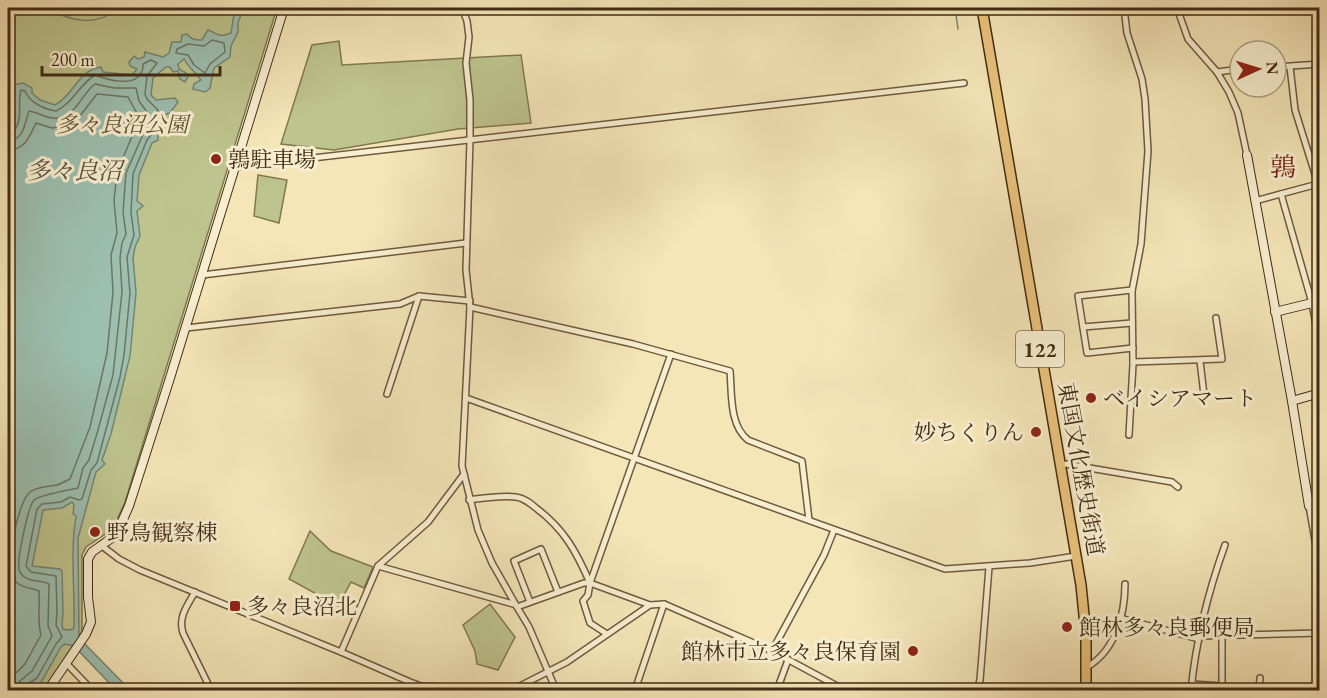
<svg xmlns="http://www.w3.org/2000/svg" width="1327" height="698" font-family="'EB Garamond','Noto Serif JP',serif">
<style>
.green{fill:#bec48d;stroke:#807851;stroke-width:1.5}
.water{fill:#9cbfb0;stroke:#788472;stroke-width:1.5;fill-rule:evenodd}
.lines{fill:none;stroke-linecap:round;stroke-linejoin:round}
.shore{stroke:#6e7562;stroke-width:1.5}
.stream{stroke:#788472;stroke-width:1.5}
.street-casing{stroke:#6e5a3e;stroke-width:8}
.secondary-casing{stroke:#412b15;stroke-width:10}
.highway-casing{stroke:#412b15;stroke-width:12}
.street{stroke:#f8efd1;stroke-width:5}
.secondary{stroke:#f8efd1;stroke-width:8}
.highway{stroke:#eac37c;stroke-width:9}
.poi-dot{fill:#8f2418;stroke:#f8efd1;stroke-width:2}
.labels{text-anchor:middle;dominant-baseline:central;stroke-width:6;stroke-linejoin:round;paint-order:stroke}
.shield{fill:#f8efd1;stroke:#78664d;stroke-width:1.5}
.shield-label{font-size:21px;font-weight:bold;fill:#412b15}
.park-label{font-size:22px;font-style:italic;fill:#605133;stroke:#f8efd1}
.poi-label{font-size:22px;fill:#412b15;stroke:#f8efd1;text-anchor:start}
.street-label{font-size:22px;fill:#412b15;stroke:#f8efd1}
.water-label{font-size:24px;font-style:italic;fill:#58503c;stroke:#f8efd1}
.quarter-label{font-size:26px;fill:#7a1f14;stroke:#f8efd1}
</style>
<rect width="100%" height="100%" fill="#f5e6b8"/>
<filter id="stains"><feTurbulence type="fractalNoise" baseFrequency=".00333" numOctaves="4"/><feColorMatrix values="0 0 0 0 .2 0 0 0 0 .09 0 0 0 0 .02 0 0 0 .5 -.17"/></filter>
<radialGradient id="worn" r=".72"><stop offset=".6" stop-color="#630" stop-opacity="0"/><stop offset="1" stop-color="#630" stop-opacity=".3"/></radialGradient>
<!-- green -->
<g class="green">
<polygon points="8,8 277,8 125,502 113,529 86,547 82,555 82,632 44,690 8,690"/>
<polygon points="339,41 342,65 521,55 531,123 458,129 334,150 281,144 312,45"/>
<polygon points="258,175 287,180 279,223 254,216"/>
<polygon points="310,531 331,551 373,567 364,588 351,582 338,606 289,579"/>
<polygon points="490,604 515,637 498,670 477,664 475,651 463,625"/>
</g>
<!-- water -->
<path class="water" d="M235,8H240L241,15L238,23V32L231,46L230,57L214,68L210,88L205,92L193,89L194,84L201,80C195,72 189,68 184,59L178,64L179,69L186,73L188,77L185,82L180,79L178,71L173,72L170,67H166L153,78L151,95L156,100L175,98L178,102L170,113L160,116L158,132V140L152,143L139,175L137,201L143,206L137,211L140,236L135,247L133,258L136,293L130,356L111,434L102,460L105,464L96,472L78,538L79,638L130,690H116L74,646L65,644L61,647L40,684L34,685L29,690H8V130C15,121 14,112 11,101L14,95L8,94V86L23,83L32,88V93L40,100L55,105C74,95 78,70 101,67L103,72L132,75L137,69L130,66L129,62L134,56L138,59L144,57L145,52L163,57L169,53L172,42H181L182,35L187,34C192,40 195,40 202,40L208,30C219,34 218,38 231,33ZM72,502L74,505L73,514L76,516C70,553 75,589 74,626L73,629L68,630L63,629L62,625L63,612L62,571L60,569L32,566L43,510L62,508Z"/>
<g class="lines">
<!-- shore -->
<g class="shore">
<polygon points="212,40 224,43 225,52 210,64 205,73 194,65 188,55 176,53 177,49 188,44 204,46"/>
<path d="M8,133L13,132C24,120 17,103 21,90L25,91C30,103 44,109 56,111C73,103 79,85 95,75C105,79 134,88 141,73C143,71 143,67 143,64L151,60L157,63L147,76L145,94L147,99L158,110L154,115L151,135L147,140L133,174L131,212L134,235L127,257L130,293L124,355L120,377L97,463L91,470L82,499L79,500L70,497L61,502L42,504L37,509L26,566L31,572L56,576L57,612L56,625L62,637L56,644L37,678L26,685L25,690"/>
<path d="M8,141C25,139 24,124 29,111C37,112 44,117 52,118C74,122 81,94 95,84L114,88H136L139,101L147,112L144,132L126,173L123,212L126,234L122,243L120,258L122,292L113,375L98,430L89,460L83,468L78,488C69,490 39,495 34,500C28,507 17,559 19,568C19,571 21,574 23,576C30,583 41,579 49,584L48,626L52,636L32,671L20,681L18,690"/>
<path d="M8,150C26,149 29,137 36,123L52,128L64,126L79,117L97,94L128,97L138,115L136,127L117,172L114,201L117,233L111,255L113,292L107,353L90,427L70,479C66,481 62,483 57,485C48,487 38,486 30,492C19,500 5,563 12,576C18,588 29,587 39,591C40,606 37,622 41,635L25,664L11,678L9,690"/>
</g>
<!-- stream -->
<g class="stream">
<path d="M46,8C71,21 96,28 118,8"/>
<polyline points="955,8 958,29"/>
<polyline points="638,456 656,406"/>
<polyline points="625,492 636,460"/>
<polyline points="777,648 792,657"/>
<polyline points="780,690 784,678"/>
</g>
<defs>
<g id="street">
<polyline points="462,8 467,21 469,37 466,63 470,100 470,140 466,270 470,307 462,466 478,530 492,563 517,607 584,583 590,583 650,605"/>
<polyline points="1124,8 1127,33 1142,79 1145,99 1148,151 1141,244 1132,291 1133,364 1129,435"/>
<polyline points="1177,8 1188,39 1217,72 1229,92 1238,113 1247,155"/>
<polyline points="1276,67 1320,64"/>
<polyline points="1290,67 1295,110 1320,190"/>
<polyline points="1217,72 1240,69"/>
<polyline points="235,167 964,83"/>
<polyline points="1281,194 1312,303 1320,347"/>
<polyline points="1255,201 1318,184"/>
<polyline points="202,275 466,243"/>
<polyline points="1132,290 1078,296 1087,353 1133,348"/>
<path d="M470,307L633,344L730,371C732,393 729,425 748,440L802,461L809,520"/>
<polyline points="1083,327 1132,323"/>
<polyline points="186,328 400,304 419,296 470,301"/>
<polyline points="1200,361 1204,395"/>
<polyline points="1133,362 1222,359 1216,318"/>
<polyline points="387,394 419,296"/>
<polyline points="466,398 945,569 1030,563 1076,556"/>
<polyline points="1060,466 1066,464 1172,482 1178,487"/>
<path d="M469,500C484,498 500,495 516,497C524,498 530,503 536,508C564,529 576,551 590,583"/>
<polyline points="1309,506 1320,568"/>
<polyline points="102,546 119,559 140,570 341,652 410,682 421,686 495,690 516,688 567,662 650,605 664,604 772,651 839,687 853,690"/>
<polyline points="378,566 513,604"/>
<path d="M195,592C187,606 178,617 183,633L211,690"/>
<polyline points="530,602 514,561 541,549 558,592"/>
<polyline points="517,607 529,627 556,690"/>
<polyline points="1120,618 1199,639"/>
<polyline points="607,634 590,623 583,601 588,595 590,583 671,354"/>
<polyline points="1199,636 1320,633"/>
<polyline points="772,651 824,555 834,530"/>
<polyline points="341,652 378,566 428,522 464,474"/>
<polyline points="66,663 92,690"/>
<path d="M1087,667C1115,651 1125,615 1125,584"/>
<polyline points="1192,684 1222,686 1222,635"/>
<polyline points="635,690 664,604"/>
<polyline points="777,690 788,660"/>
<polyline points="977,690 980,680 989,567"/>
<path d="M1191,690C1196,641 1208,592 1225,545"/>
<polyline points="1259,690 1260,678"/>
</g>
<g id="secondary">
<polyline points="1247,155 1292,401 1309,506 1320,508"/>
<polyline points="1275,312 1320,301"/>
<polyline points="1292,401 1320,393"/>
<polyline points="48,690 86,634 91,622 88,597 88,559 92,552 116,535 129,506 170,378 284,8"/>
</g>
<polyline id="highway" points="982,8 1081,585 1086,635 1086,690"/>
</defs>
<!-- street casing -->
<use href="#street" class="street-casing"/>
<!-- secondary casing -->
<use href="#secondary" class="secondary-casing"/>
<!-- highway casing -->
<use href="#highway" class="highway-casing"/>
<!-- street -->
<use href="#street" class="street"/>
<!-- secondary -->
<use href="#secondary" class="secondary"/>
<!-- highway -->
<use href="#highway" class="highway"/>
</g>
<!-- markers -->
<g class="poi-dot">
<circle cx="216" cy="159" r="6"/>
<circle cx="1091" cy="398" r="6"/>
<circle cx="1036" cy="432" r="6"/>
<circle cx="95" cy="532" r="6"/>
<rect x="229" y="600" width="12" height="12" rx="3"/>
<circle cx="1067" cy="627" r="6"/>
<circle cx="913" cy="651" r="6"/>
</g>
<g class="labels">
<!-- shield labels -->
<rect class="shield" x="1016" y="331" width="48" height="36" rx="4.5"/>
<g class="shield-label">
<text x="1040" y="349">122</text>
</g>
<!-- park labels -->
<g class="park-label">
<text x="122" y="124">多々良沼公園</text>
</g>
<!-- poi labels -->
<g class="poi-label">
<text x="228" y="159">鶉駐車場</text>
<text x="1103" y="398">ベイシアマート</text>
<text x="1024" y="432" text-anchor="end">妙ちくりん</text>
<text x="107" y="532">野鳥観察棟</text>
<text x="247" y="606">多々良沼北</text>
<text x="1079" y="627">館林多々良郵便局</text>
<text x="901" y="651" text-anchor="end">館林市立多々良保育園</text>
</g>
<!-- street labels -->
<g class="street-label">
<text transform="translate(1081 469) rotate(80)">東国文化歴史街道</text>
</g>
<!-- water labels -->
<g class="water-label">
<text x="74" y="170">多々良沼</text>
</g>
<!-- quarter labels -->
<g class="quarter-label">
<text x="1283" y="167">鶉</text>
</g>
</g>
<!-- margin -->
<rect width="1327" height="698" fill="none" stroke="#f5e6b8" stroke-width="30"/>
<rect x="9" y="9" width="1309" height="680" fill="none" stroke="#412b15" stroke-width="3"/>
<rect x="15" y="15" width="1297" height="668" fill="none" stroke="#412b15" stroke-width="1.5"/>
<!-- north arrow -->
<g transform="translate(1258 69) rotate(86)"><circle r="28" fill="#f8efd1" stroke="#afa186" stroke-width="1.5"/>
<path d="M0-4.5L10 22L0 15L-10 22Z" fill="#8f2418"/>
<text y="-9" font-size="16" font-weight="bold" text-anchor="middle" fill="#412b15">N</text>
</g>
<!-- scale -->
<path d="M42 66v9h178v-9" fill="none" stroke="#412b15" stroke-width="3"/>
<text x="51" y="66" font-size="18" fill="#412b15" stroke="#f8efd1" stroke-width="4.5" paint-order="stroke">200 m</text>
<rect width="100%" height="100%" filter="url(#stains)"/>
<rect width="100%" height="100%" fill="url(#worn)"/>
</svg>
